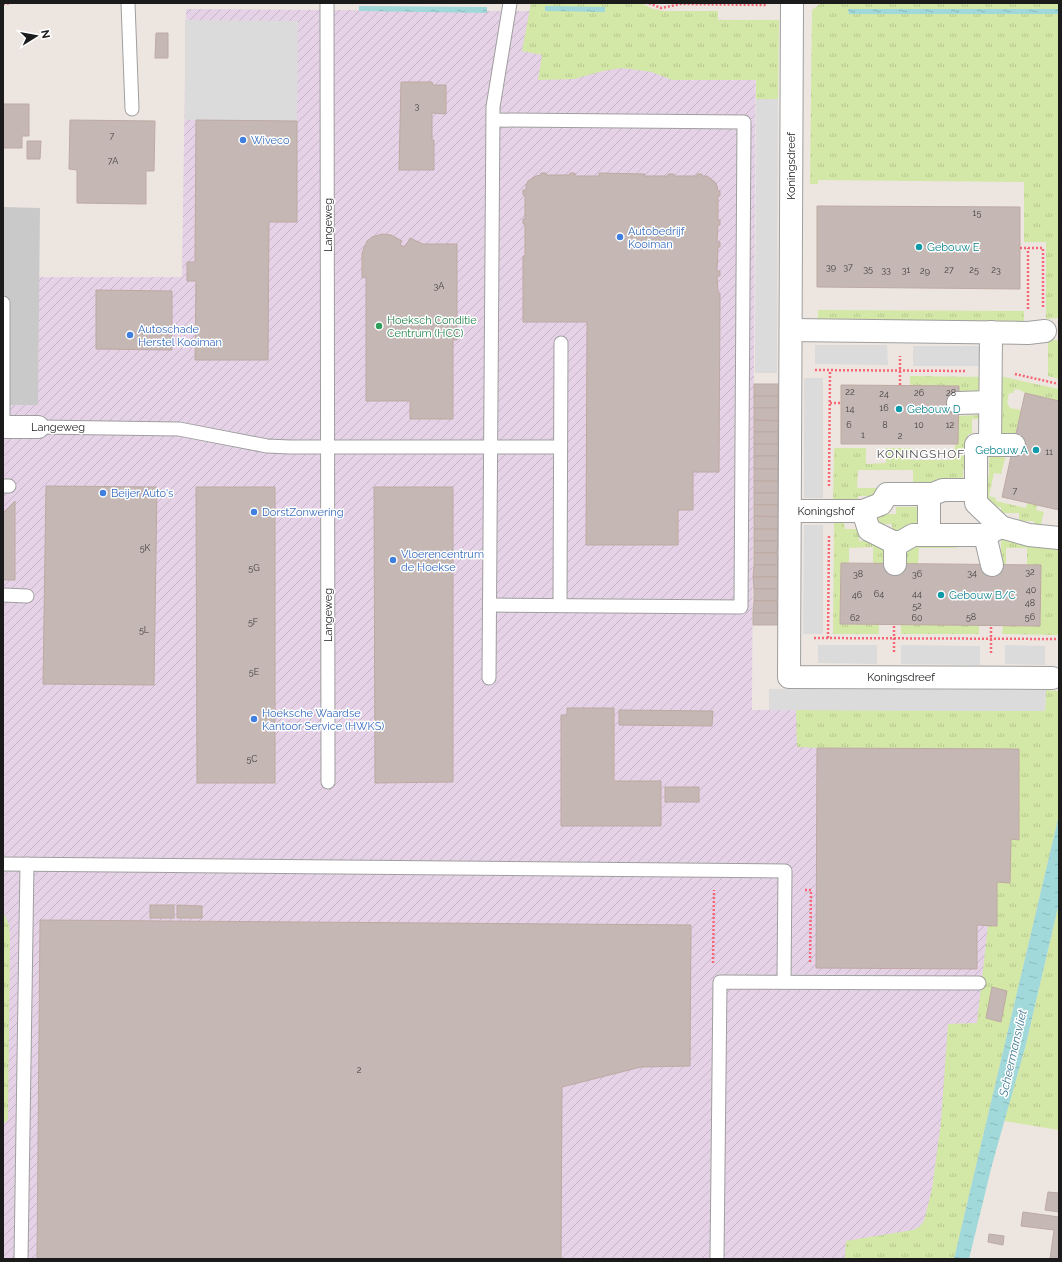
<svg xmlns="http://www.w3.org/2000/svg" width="1062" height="1262" font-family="Raleway,sans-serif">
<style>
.industrial{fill:url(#industrial-furrows)}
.religious{fill:#c9c9c9}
.grass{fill:url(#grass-tufts)}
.parking{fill:#dbdbdb}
.water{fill:url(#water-ripples)}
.building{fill:#c4b7b4;stroke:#bea9a3}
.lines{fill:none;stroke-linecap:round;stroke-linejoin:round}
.lane-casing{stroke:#9f9f9f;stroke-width:15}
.street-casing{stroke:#9f9f9f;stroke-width:24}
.path{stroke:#f76674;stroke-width:2.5;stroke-dasharray:2 2;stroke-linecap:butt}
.lane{stroke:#fff;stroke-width:13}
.street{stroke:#fff;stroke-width:22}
.shop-dot{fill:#3f7fe0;stroke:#fff;stroke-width:1.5}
.culture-dot{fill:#0f9aa8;stroke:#fff;stroke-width:1.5}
.leisure-dot{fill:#2e9e5b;stroke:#fff;stroke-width:1.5}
.labels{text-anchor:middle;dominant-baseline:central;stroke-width:3;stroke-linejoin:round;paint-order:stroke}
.number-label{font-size:9px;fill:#454241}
.shop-label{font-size:11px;fill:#366cbe;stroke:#fff;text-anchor:start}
.street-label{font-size:11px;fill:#1b1b1b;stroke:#fff}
.culture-label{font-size:11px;fill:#0d838f;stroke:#fff;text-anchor:start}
.leisure-label{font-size:11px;fill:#27864d;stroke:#fff;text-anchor:start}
.neighbourhood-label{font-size:12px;letter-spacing:1px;fill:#4e4e4e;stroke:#fff}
.water-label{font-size:12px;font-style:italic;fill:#417a91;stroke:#fff}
</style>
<defs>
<pattern id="industrial-furrows" width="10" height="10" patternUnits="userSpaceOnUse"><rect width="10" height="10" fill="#e5d2e6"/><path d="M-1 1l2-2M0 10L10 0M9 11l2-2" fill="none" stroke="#c4b4c5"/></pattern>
<pattern id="grass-tufts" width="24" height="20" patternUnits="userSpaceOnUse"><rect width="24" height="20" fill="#d3e7a6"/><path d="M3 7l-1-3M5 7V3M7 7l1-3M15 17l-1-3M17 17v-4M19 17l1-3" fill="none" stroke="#b5c68e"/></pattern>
<pattern id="water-ripples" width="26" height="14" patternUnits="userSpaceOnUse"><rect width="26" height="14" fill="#a1d9da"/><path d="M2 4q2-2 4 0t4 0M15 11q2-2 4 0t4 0" fill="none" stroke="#8ababa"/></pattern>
</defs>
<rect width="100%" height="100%" fill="#ede6e0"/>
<!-- industrial -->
<polygon class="industrial" points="186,9 529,11 545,9 616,19 756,20 752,710 1059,711 1059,815 954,1259 3,1259 3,405 38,405 39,277 182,277"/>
<!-- religious -->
<polygon class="religious" points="3,207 40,208 38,405 3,405"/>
<!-- grass -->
<g class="grass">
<polygon points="531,3 641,3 653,9 664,11 718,11 718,20 779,20 778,99 756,99 756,80 672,80 652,72 623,68 603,71 574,79 538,80 542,55 522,51"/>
<polygon points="821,3 1059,3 1059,9 848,9 849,14 1059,14 1059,318 1046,319 1046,242 1024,242 1024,182 818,180 818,184 810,184 812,10"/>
<polygon points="818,310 1024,311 1024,321 818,320"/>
<polygon points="1048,338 1059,341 1059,379 1048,376"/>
<polygon points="910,376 983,377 981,399 958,399 958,386 910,386"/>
<polygon points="999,376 1059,389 1059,401 1025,393 1020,390 1015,389 1013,393 1009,393 1007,403 1010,408 1021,410 1016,433 997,433"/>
<polygon points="980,415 981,419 972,419 972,434 968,434 968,469 963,470 963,479 936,479 935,488 913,488 913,470 858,470 857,488 878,488 878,496 858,496 858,501 833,502 834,448 866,448 866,464 886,463 886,448 912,448 912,460 954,460 955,445 958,444 958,416"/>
<polygon points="989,455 1006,455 1001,474 994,473 989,496 996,498 996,501 1026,508 1027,503 1037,505 1036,510 1044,512 1041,524 1058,528 1059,526 1059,531 1035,529 1034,521 1019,521 1019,513 1001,513 1001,507 985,507 981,477 989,476"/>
<polygon points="896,507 920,507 920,527 904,526 904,535 892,534 892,524 873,524 874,514 896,514"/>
<polygon points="834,523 844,523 845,529 859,529 859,541 873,541 884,544 884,564 873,564 873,547 849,548 849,563 841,564 840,624 879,625 879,634 833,634"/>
<polygon points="1001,537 1059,545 1059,635 1002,634 1003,626 1040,626 1041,565 1027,565 1027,548 1006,548 1006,565 1001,565"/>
<polygon points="957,540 957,548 919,548 918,564 906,564 906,544"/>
<rect x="901" y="625" width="78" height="9"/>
<polygon points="1046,690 1059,691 1059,815 954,1259 845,1259 846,1241 913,1230 919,1227 924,1221 932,1189 941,1122 948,1024 977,1023 988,926 997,925 997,882 1010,882 1011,839 1019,839 1019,749 817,748 797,747 796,710 1045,711"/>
<polygon points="1059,903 1059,1130 1004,1121 1025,1048"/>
<polygon points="3,912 9,924 10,940 8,1120 3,1124"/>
</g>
<!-- parking -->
<g class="parking">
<polygon points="185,20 298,21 297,121 185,120"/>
<polygon points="756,99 778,99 777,373 755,373"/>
<polygon points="815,345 887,345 888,365 815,364"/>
<rect x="913" y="346" width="73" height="20"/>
<rect x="804" y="378" width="19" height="120"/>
<polygon points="804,525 823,525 823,634 803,634"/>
<polygon points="818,645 877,645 877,664 818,663"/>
<polygon points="901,645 980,646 980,665 901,664"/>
<polygon points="1005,645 1045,646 1045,665 1005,664"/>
<polygon points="769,689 1046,690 1045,711 769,710"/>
</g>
<!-- water -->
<g class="water">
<polygon points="359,6 487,7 487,13 359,11"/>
<polygon points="545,6 605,7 605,12 545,11"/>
<polygon points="848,9 1059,9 1059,14 849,14"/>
<polygon points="1059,815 1059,903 1025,1048 992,1165 969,1259 954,1259"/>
</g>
<!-- building -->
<g class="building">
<polygon points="156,33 168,33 168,58 155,58"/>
<polygon points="401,82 432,82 433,85 446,85 446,114 432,113 432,140 434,140 434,170 399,170"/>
<polygon points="3,104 29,104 29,136 22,136 22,148 3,148"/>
<polygon points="70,120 155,121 154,171 146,171 146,204 77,203 77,170 69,169"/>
<polygon points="196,120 297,121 297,222 269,222 268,360 195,360 196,281 187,281 187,262 195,262"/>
<polygon points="27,141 41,141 40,159 27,159"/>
<polygon points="541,173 546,173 546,175 570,175 570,173 575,173 575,176 599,176 599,173 645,174 644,176 668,176 668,174 674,174 674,176 697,176 697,174 702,174 702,176 707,176 715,182 717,186 718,191 720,191 720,196 718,196 718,220 720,220 720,225 718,225 717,242 720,242 720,247 718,247 717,271 720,271 720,276 717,276 718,293 720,293 719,472 693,472 693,510 678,510 678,545 586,545 587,322 523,322 523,256 525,256 525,224 523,224 523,219 525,219 525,195 523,195 523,190 526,190 526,185 528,181 536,176 541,175"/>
<polygon points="817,206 1020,207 1020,289 817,287"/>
<polygon points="382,234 391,235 402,241 400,245 405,247 410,238 423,244 457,244 457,340 453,340 453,419 410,419 410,401 366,401 366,277 362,278 362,253 367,241 372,237"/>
<polygon points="96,290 172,291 172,350 96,349"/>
<rect x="754" y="384" width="24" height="12"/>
<polygon points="841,385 959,386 958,444 841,444"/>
<polygon points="1025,393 1059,401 1059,510 1002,497"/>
<rect x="754" y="396" width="24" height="12"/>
<polygon points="754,408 778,408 778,421 754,420"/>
<polygon points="754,420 778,421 778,432 754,432"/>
<rect x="754" y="432" width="24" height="12"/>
<rect x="754" y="444" width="24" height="12"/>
<rect x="754" y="456" width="24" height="13"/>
<rect x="754" y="469" width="24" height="12"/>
<rect x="754" y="481" width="24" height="12"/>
<polygon points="46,486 157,487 154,685 43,684"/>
<polygon points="196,487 275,487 275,783 197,783"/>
<polygon points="374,487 453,487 453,782 375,783"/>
<rect x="754" y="493" width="24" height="12"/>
<polygon points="15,501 15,580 3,580 3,513"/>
<polygon points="754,505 778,505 778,517 754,516"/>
<polygon points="754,516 778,517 778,529 754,529"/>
<rect x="754" y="529" width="24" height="12"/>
<polygon points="754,541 778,541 777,553 754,553"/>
<polygon points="754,553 777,553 778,565 754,565"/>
<polygon points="841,563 1041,565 1040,626 840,624"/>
<polygon points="754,565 778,565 778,577 753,577"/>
<polygon points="753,577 778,577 778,589 754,589"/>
<polygon points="754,589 778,589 777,601 754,601"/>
<polygon points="754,601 777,601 778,613 753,613"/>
<rect x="753" y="613" width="25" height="12"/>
<polygon points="567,708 614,708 614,781 661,781 661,826 561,826 561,715 567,715"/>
<polygon points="619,710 713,711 712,726 619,725"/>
<polygon points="817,748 1019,749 1019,840 1011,839 1010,883 997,882 997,926 977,925 977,969 816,968"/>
<rect x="665" y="787" width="34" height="15"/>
<rect x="150" y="905" width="24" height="13"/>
<polygon points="177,905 202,906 202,918 177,918"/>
<polygon points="40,920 691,925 690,1066 641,1067 562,1087 561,1259 37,1259"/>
<polygon points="992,987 1007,991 1001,1022 986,1018"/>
<polygon points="1048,1192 1059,1193 1059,1212 1045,1210"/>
<polygon points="1023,1212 1059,1217 1059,1259 1050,1259 1054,1230 1021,1226"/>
<polygon points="989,1234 1004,1236 1003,1245 988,1242"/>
</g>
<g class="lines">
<defs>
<g id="lane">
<polyline points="128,3 132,109"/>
<polyline points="327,3 328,782"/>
<polyline points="3,303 3,427"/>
<polyline points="38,427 179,429 267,446 290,447 560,447"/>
<polyline points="3,486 9,486"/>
<polyline points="3,595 27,596"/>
<polyline points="490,605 741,607 744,122 494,120"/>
<polyline points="560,605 561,343"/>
<polyline points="489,678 493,107 510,3"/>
<polyline points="3,864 785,871 784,982"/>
<polyline points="21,1259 27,864"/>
<polyline points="717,1259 720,982 979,983"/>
</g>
<g id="street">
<polyline points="792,3 789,677 1052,678"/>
<polyline points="791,330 1028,333 1045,331"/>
<polyline points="991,332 990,445 976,445 976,503 1001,527 1029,535 1059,538"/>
<polyline points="958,403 990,402"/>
<polyline points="3,427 38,427"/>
<polyline points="990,445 1014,445"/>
<polyline points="790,511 863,511 881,504 887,494 933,494 943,490 976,490"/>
<polyline points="863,511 869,530 893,542 901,542 913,535 985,535 1001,527"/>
<polyline points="929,535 929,494"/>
<polyline points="985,535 992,565"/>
<polyline points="895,564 895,542"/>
</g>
</defs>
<!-- lane casing -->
<use href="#lane" class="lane-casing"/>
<!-- street casing -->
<use href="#street" class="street-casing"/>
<!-- path -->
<g class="path">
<polyline points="649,3 661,8 681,4 767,5"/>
<polyline points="3,4 11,3"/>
<polyline points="1020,248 1043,248 1043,307"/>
<polyline points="1028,309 1028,248"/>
<polyline points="815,370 966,371"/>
<polyline points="1015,374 1059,384"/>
<polyline points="900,385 900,356"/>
<polyline points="830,403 841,403"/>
<polyline points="829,486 830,370"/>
<polyline points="814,638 1059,639"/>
<polyline points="828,638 829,535"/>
<polyline points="894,652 894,625"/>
<polyline points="991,653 991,625"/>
<polyline points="805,890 811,890 810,963"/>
<polyline points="713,963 714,890"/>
</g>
<!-- lane -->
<use href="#lane" class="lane"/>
<!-- street -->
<use href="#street" class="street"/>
</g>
<!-- markers -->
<g class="shop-dot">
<circle cx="243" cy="140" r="4"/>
<circle cx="620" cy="237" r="4"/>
<circle cx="130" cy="335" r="4"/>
<circle cx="103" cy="493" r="4"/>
<circle cx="254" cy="512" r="4"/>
<circle cx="393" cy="560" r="4"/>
<circle cx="254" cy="719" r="4"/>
</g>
<g class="culture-dot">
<circle cx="919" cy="247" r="4"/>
<circle cx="899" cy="409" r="4"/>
<circle cx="1036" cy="450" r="4"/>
<circle cx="941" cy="595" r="4"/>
</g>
<circle class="leisure-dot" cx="379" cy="326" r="4"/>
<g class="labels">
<!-- number labels -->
<g class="number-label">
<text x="417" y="106">3</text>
<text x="112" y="136">7</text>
<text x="113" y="161">7A</text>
<text x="977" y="213">15</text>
<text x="831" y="267">39</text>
<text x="848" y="267">37</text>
<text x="868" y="269">35</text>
<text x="886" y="270">33</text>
<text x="906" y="270">31</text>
<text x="949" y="270">27</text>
<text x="974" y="270">25</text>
<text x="996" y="270">23</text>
<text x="925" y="271">29</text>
<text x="439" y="286">3A</text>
<text x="850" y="392">22</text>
<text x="919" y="393">26</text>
<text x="951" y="393">28</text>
<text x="884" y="394">24</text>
<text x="884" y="408">16</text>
<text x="850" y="409">14</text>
<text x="849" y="425">6</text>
<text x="885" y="425">8</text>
<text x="919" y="425">10</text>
<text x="950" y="425">12</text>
<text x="863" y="435">1</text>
<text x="900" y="436">2</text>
<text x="1049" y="452">11</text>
<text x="1015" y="491">7</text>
<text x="145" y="548">5K</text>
<text x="254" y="568">5G</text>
<text x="1030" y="572">32</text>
<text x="972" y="573">34</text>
<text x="858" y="574">38</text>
<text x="917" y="574">36</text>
<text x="1031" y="590">40</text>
<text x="879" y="594">64</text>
<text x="917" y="594">44</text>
<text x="857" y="595">46</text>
<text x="1030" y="603">48</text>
<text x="917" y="606">52</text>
<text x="971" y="617">58</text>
<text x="1030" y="617">56</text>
<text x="855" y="618">62</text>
<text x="917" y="618">60</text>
<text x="253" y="622">5F</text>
<text x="144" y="630">5L</text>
<text x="254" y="672">5E</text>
<text x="252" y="759">5C</text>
<text x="359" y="1070">2</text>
</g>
<!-- shop labels -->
<g class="shop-label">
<text x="251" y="140">Wiveco</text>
<text x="628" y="231">Autobedrijf<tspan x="628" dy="13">Kooiman</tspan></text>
<text x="138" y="329">Autoschade<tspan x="138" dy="13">Herstel Kooiman</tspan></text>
<text x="111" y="493">Beijer Auto's</text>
<text x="262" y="512">DorstZonwering</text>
<text x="401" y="554">Vloerencentrum<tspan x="401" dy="13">de Hoekse</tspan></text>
<text x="262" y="713">Hoeksche Waardse<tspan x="262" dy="13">Kantoor Service (HWKS)</tspan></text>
</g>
<!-- street labels -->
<g class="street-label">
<text transform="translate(791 166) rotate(-90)">Koningsdreef</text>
<text transform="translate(328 225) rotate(-90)">Langeweg</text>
<text x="58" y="427">Langeweg</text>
<text x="826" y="511">Koningshof</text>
<text transform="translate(328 615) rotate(-90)">Langeweg</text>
<text x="901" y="677">Koningsdreef</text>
</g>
<!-- culture labels -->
<g class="culture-label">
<text x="927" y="247">Gebouw E</text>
<text x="907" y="409">Gebouw D</text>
<text x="1028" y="450" text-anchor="end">Gebouw A</text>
<text x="949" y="595">Gebouw B/C</text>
</g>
<!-- leisure labels -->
<g class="leisure-label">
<text x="387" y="320">Hoeksch Conditie<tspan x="387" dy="13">Centrum (HCC)</tspan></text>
</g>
<!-- neighbourhood labels -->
<g class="neighbourhood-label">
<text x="921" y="454">KONINGSHOF</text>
</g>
<!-- water labels -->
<g class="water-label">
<text transform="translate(1013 1053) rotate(-77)">Scheermansvliet</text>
</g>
</g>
<!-- border -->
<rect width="1062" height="1262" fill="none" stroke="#1b1b1b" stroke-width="8"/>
<!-- north arrow -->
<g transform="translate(36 36) rotate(79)" stroke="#ffffff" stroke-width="3" paint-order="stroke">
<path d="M0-3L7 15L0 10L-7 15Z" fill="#1b1b1b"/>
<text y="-6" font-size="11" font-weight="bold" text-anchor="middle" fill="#1b1b1b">N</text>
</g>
</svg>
